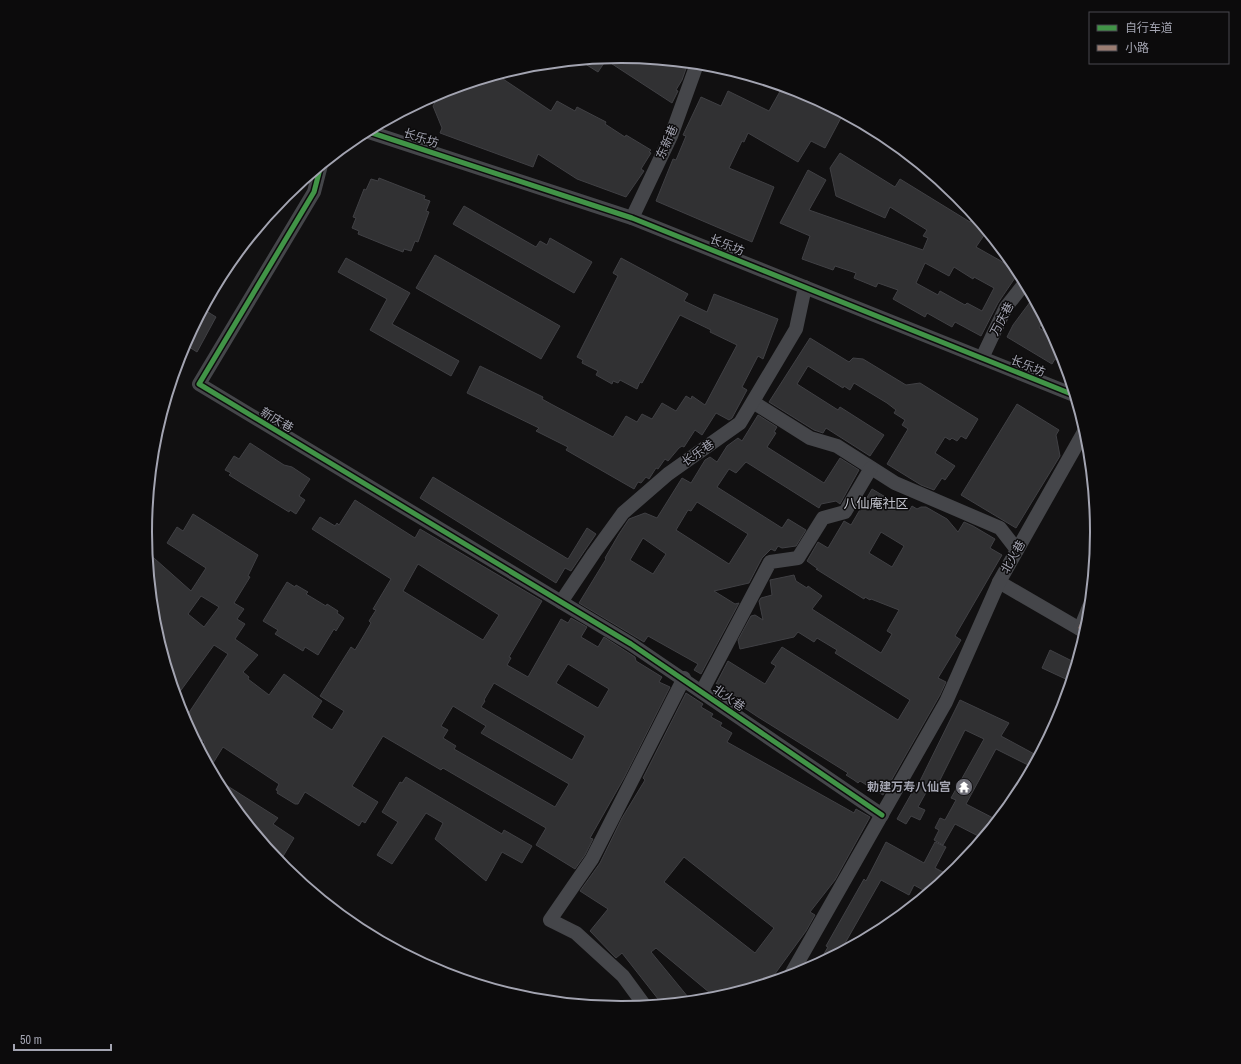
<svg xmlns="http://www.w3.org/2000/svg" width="1241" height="1064" font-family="'Archivo Narrow','Noto Sans SC',sans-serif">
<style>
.building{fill:#313133;stroke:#404044;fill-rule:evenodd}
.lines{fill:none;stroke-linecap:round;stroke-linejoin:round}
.minor{stroke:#45464a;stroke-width:14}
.quiet{stroke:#9b7d72;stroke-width:4;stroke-dasharray:8 4;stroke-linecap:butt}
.cycleway-casing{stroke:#0c0b0c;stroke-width:8}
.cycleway{stroke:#419447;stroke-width:5}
.labels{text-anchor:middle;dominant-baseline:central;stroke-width:3;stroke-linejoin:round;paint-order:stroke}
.street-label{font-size:12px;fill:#a3a4b1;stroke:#0c0b0c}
.poi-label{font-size:12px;font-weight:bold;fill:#a3a4b1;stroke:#0c0b0c;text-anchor:end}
.neighbourhood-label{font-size:13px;fill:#c3c4cd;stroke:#0c0b0c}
.rim{fill:none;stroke:#a3a4b1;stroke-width:2}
</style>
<rect width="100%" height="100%" fill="#111011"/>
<!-- building -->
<g class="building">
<polygon points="620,56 633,64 637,58 688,63 682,80 676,90 678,91 672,103 606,60 598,72 579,60"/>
<polygon points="497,75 551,111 557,101 575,111 577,107 606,122 605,124 625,137 626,135 651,150 649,152 651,153 641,169 644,171 626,197 577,179 538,154 533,167 440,133 442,128 433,106 442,91"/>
<polygon points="783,86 803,92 843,114 825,148 811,141 798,162 748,133 744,142 742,141 729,168 774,187 752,242 656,201 673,159 676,160 686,136 683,135 701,97 721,106 728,91 769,111"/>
<path d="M840,153L895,187L900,179L970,222L974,216L987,231L976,247L1008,265L1011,261L1016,268L1019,272L998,303L981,336L955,322L952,327L927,313L925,317L893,299L898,290L878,283L876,287L854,278L856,273L835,266L833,270L802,259L810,236L780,223L808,170L826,180L809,210L923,250L928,238L923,236L927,230L890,207L885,218L836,196L830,168ZM925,263L949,276L954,267L973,279L974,277L994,288L982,311L967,303L965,305L940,291L938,295L916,283Z"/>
<polygon points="379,178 425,196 424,199 430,201 426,211 429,212 418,242 415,241 411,251 404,249 403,252 385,245 358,234 359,231 352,228 356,218 353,217 364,189 366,190 371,179 378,181"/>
<polygon points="464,206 536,247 540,241 547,245 550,238 592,262 574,293 453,224"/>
<polygon points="435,255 560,326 541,359 416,288"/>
<polygon points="346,258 410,293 392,324 459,361 451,376 370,330 387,299 338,272"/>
<polygon points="621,258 688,294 684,301 707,312 714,294 778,319 763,359 758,356 742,387 747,390 732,418 729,420 716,413 702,435 695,430 684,447 682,446 679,448 668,461 665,459 658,469 656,468 649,479 646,477 641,483 638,482 634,489 566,450 568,447 536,431 539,428 467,393 480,366 543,397 542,399 551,404 613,437 626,416 637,422 642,414 652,419 662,403 676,411 686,396 691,399 692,396 705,405 737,345 710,332 711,330 680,315 642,383 640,382 637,389 620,380 618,383 613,381 612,384 596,375 598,371 582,363 583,360 577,357 618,276 613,273"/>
<polygon points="1033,298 1044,320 1039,328 1053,336 1060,350 1065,364 1055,359 1052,364 1007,337 1013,325"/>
<polygon points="203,309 216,317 197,352 186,345 196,329 193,327"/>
<polygon points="810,338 849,362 853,358 863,359 906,385 920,383 978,419 966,439 961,436 957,441 952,438 950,440 945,437 935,453 955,466 945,480 942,478 934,490 921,485 887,464 908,429 902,425 905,420 894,413 896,410 887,403 854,383 850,390 844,386 843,388 808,366 797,384 838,410 840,407 884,435 870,456 826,428 823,433 814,430 769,402"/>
<polygon points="1017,404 1059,430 1056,435 1060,456 1016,528 961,495"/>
<path d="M758,415L777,427L774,432L776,433L767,447L824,483L840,458L859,470L840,504L836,501L821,504L819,508L746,462L736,473L729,469L717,487L782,528L788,519L806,530L796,546L782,548L778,546L775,551L771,549L762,558L749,583L714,591L735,604L739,603L701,674L694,670L698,664L648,636L644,642L579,603L606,559L605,558L619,534L629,519L645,513L657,518L682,478L691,483L705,460L710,457L717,462L727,446L738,438L742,441ZM697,502L748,534L729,564L676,530L688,510L691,511ZM643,538L666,554L653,574L630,560Z"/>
<polygon points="250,443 284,465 292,467 310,479 299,496 305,500 296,514 290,510 289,512 240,482 229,475 231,473 225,470 234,456 239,459"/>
<polygon points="433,477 568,559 587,528 596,534 571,571 565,568 556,583 420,498"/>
<path d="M872,489L909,511L912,506L917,509L921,507H926L947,519L958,532L964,522L973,526L995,539L990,548L1002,555L955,636L961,640L938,678L946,682L940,695L883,795L860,781L858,783L854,780L846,775L848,773L758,717L740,705L743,701L716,684L728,661L765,684L776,666L771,663L782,647L898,720L910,700L835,653L837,650L817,638L814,642L798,632L794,637L740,649L738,640L751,616L755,615L763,620L759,601L761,598L772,595L770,580L794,575L796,581L807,588L808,586L822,596L812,609L881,653L892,634L887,631L899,610L871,599L870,600L865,597L864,599L816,569H818L807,561L818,542L828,548L844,521L851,525ZM881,532L904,546L892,567L869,553Z"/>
<path d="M355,500L415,538L420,529L542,601L509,657L511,658L507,665L528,677L561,619L568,623L571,618L587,627L581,637L598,647L604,637L635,657L636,661L662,677L659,682L670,687L624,778L590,838L593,839L585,855L575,869L536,845L546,828L443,768L441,770L383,736L352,786L378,802L365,823L362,821L359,826L305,792L298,804H295L277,793L278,791L276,790L279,784L223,747L210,768L200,749L205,742L191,733L184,720L228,654L214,645L176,697L154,625L146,551L191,591L206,568L167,543L177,527L183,531L193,514L258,555L248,576L250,577L234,603L244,609L237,619L245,624L235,639L258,655L243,672L249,677L248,679L269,695L284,674L322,701L312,717L332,730L344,711L320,696L351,647L355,650L364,635L371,623L369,621L376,610L373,609L391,579L312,529L320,517L335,526L337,523L339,525ZM418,564L499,615L483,640L403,591ZM201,596L219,607L204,627L188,614ZM568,664L609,689L598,708L556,683ZM494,683L585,736L572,760L481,707L485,701L484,700ZM453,706L486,726L481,733L569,784L555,807L454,749L456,746L443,738L448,730L441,726Z"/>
<polygon points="287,582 295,587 296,585 308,592 306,594 326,606 327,604 338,611 337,613 344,618 336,631 334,629 318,655 305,647 303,651 275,634 278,630 263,621"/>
<polygon points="1050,650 1076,663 1070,681 1042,668"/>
<path d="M686,693L703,704L701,707L713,714L711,717L722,723L720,726L732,733L727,742L854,813L856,809L870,817L835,880L810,912L815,915L806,931L769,982L716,998L656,948L651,952L688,997L686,998L688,1001L662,1004L622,953L616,958L590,931L608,909L580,891L600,863L622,818L645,780L643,778ZM684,857L774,928L755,953L664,882Z"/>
<polygon points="960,700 1009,723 1001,736 1038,756 1032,767 996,749 966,804 997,820 982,838 955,824 943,845 934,840 939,830 935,828 940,818 945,820 956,800 951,798 984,739 965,730 935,790 929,787 918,807 925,810 920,820 911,816 906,824 897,819 918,782 919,783"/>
<polygon points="406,777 502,834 504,830 532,846 522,863 502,852 486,881 435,839 443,823 426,813 392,864 377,855 398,822 382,812 400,782 402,783"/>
<polygon points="215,778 278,818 273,824 294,838 279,863 225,796"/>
<polygon points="886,842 924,863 935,842 946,847 935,868 949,875 930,891 925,887 923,890 914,885 909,895 881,880 840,952 818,964 828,947 826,946 864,879 866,881"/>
</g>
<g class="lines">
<!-- minor -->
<g class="minor">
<polyline points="366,131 632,218 1074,395"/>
<polyline points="321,165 314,192 199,384 631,644 882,815"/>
<polyline points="632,218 671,136 697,64"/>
<polyline points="982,358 1006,307 1025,283"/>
<polyline points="753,402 810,438 837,446 895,483 1000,528 1017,550"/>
<polyline points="999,582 1085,632"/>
<polyline points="561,602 594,553 623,513 668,474 740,423 796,329 805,287"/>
<polyline points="1080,629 1089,607"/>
<polyline points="702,691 770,562 798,558 823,518 845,512 871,468"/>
<polyline points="790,976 946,702 999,582 1085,430"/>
<polyline points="645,1006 623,976 576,933 550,920 592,859 684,678"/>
</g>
<!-- quiet -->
<polyline class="quiet" points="1080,629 1089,607"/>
<defs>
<g id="cycleway">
<polyline points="366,131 632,218 1074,395"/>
<polyline points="321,165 314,192 199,384 631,644 882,815"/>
</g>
</defs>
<!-- cycleway casing -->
<use href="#cycleway" class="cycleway-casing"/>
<!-- cycleway -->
<use href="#cycleway" class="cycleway"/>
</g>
<!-- icons -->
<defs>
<symbol id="temple-disc" viewBox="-11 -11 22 22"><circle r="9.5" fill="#707079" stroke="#0c0b0c"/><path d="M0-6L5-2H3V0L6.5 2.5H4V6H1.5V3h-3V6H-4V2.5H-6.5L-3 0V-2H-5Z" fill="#fff"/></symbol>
</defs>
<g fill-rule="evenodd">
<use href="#temple-disc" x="954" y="777" width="20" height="20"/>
</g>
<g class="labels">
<!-- street labels -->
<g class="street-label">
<text transform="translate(421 138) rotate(18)">长乐坊</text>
<text transform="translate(667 142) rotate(-66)">东新巷</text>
<text transform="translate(727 245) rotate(22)">长乐坊</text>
<text transform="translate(1002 319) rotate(-62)">万庆巷</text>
<text transform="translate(1028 366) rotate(22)">长乐坊</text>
<text transform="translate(277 420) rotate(31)">新庆巷</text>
<text transform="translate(698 453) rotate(-35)">长乐巷</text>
<text transform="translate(1013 557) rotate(-60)">北火巷</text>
<text transform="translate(729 698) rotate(35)">北火巷</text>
</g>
<!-- poi labels -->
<g class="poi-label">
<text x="951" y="787">勅建万寿八仙宫</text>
</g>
<!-- neighbourhood labels -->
<g class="neighbourhood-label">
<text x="876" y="503">八仙庵社区</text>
</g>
</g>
<!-- crop -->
<path d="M0 0H1241V1064H0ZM152 532a469 469 0 1 1 938 0a469 469 0 1 1-938 0Z" fill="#0c0b0c" fill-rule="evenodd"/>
<path class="rim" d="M152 532a469 469 0 1 1 938 0a469 469 0 1 1-938 0Z"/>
<!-- legend -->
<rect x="1089" y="12" width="140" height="52" fill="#0c0b0c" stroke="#48484e"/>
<rect x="1097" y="25" width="20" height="6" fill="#419447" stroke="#48484e"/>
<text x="1125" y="32" font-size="12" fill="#a3a4b1">自行车道</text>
<rect x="1097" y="45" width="20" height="6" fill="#9b7d72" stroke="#48484e"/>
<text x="1125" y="52" font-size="12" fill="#a3a4b1">小路</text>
<!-- scale -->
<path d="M14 1044v6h97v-6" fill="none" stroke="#a3a4b1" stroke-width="2"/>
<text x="20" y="1044" font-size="12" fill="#a3a4b1" stroke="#0c0b0c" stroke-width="3" paint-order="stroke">50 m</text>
</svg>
